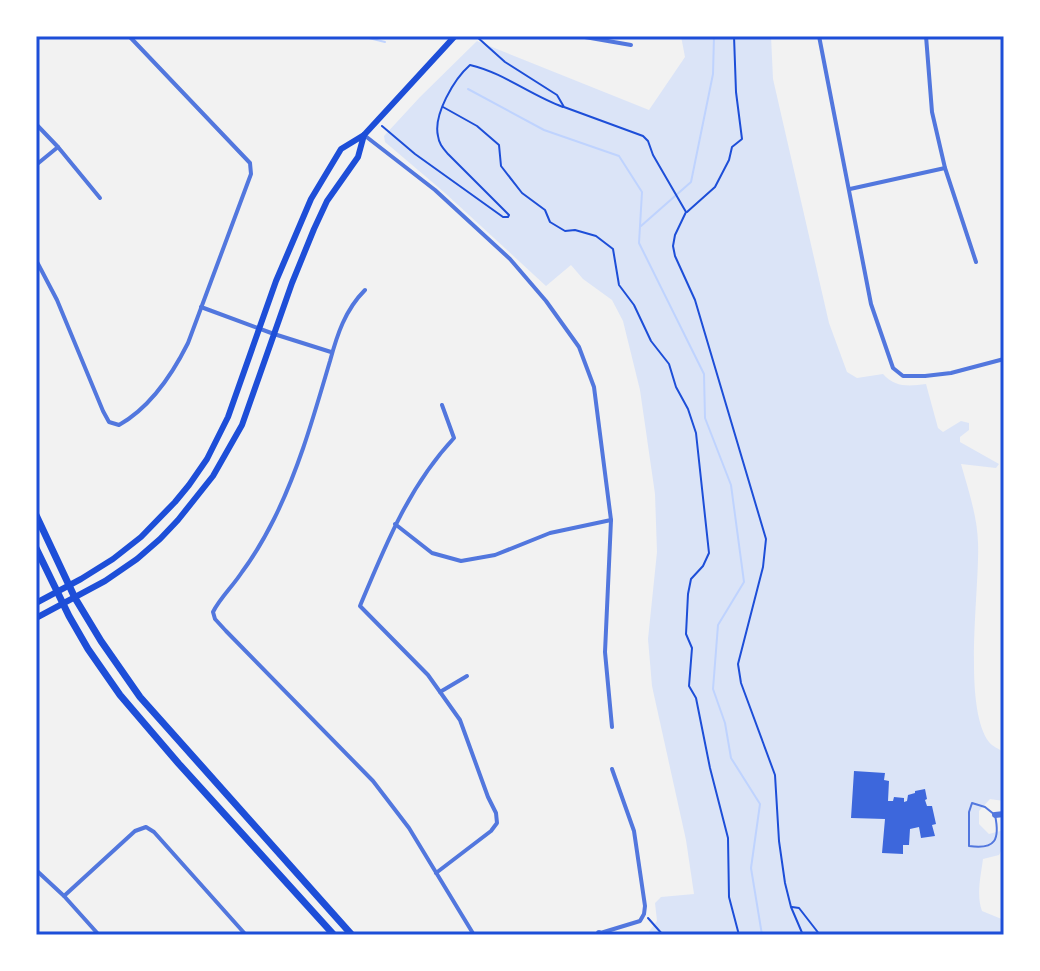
<svg xmlns="http://www.w3.org/2000/svg" width="1040" height="971" font-family="'Roboto Condensed',sans-serif">
<style>
.green{fill:#dbe4f7}
.lines{fill:none;stroke-linecap:round;stroke-linejoin:round}
.stream{stroke:#bfd3fe;stroke-width:2}
.building{fill:#3d67dc}
.path{stroke:#1d4ed8;stroke-width:2}
.service{stroke:#5277de;stroke-width:2}
.minor{stroke:#5277de;stroke-width:4}
.tertiary{stroke:#5277de;stroke-width:6}
.secondary{stroke:#1d4ed8;stroke-width:6}
.primary{stroke:#1d4ed8;stroke-width:7}
.neatline{fill:none;stroke:#1d4ed8;stroke-width:3}
</style>
<rect width="100%" height="100%" fill="#f2f2f2"/>
<!-- green -->
<path class="green" d="M681,36H771L773,79L829,323L847,372L857,378L883,374C895,388 910,386 926,384L938,428L943,432L961,421L969,423V430L960,437V442L999,464L996,468L961,464C968,489 977,515 978,542C980,589 962,706 989,742C993,747 999,749 1004,752V801L990,799L979,811V824L989,834L1004,830V845L999,855L983,859C981,875 976,895 982,911L1004,920V935H649L647,934L657,921L655,903L661,897L694,894L686,840L652,686L648,639L657,552L655,494L640,390L623,321L612,300L583,279L571,265L546,286L445,193L385,142L384,136L420,97L477,41L649,110L685,57Z"/>
<g class="lines">
<!-- stream -->
<g class="stream">
<polyline points="361,36 385,42"/>
<polyline points="468,89 544,130 619,156 642,192 639,243 704,374 705,418 731,485 744,582 718,625 713,689 725,723 731,758 760,804 751,868 762,935"/>
<polyline points="641,226 691,182 713,74 714,36"/>
</g>
</g>
<!-- building -->
<polygon class="building" points="854,771 885,773 884,780 889,781 888,801 893,801 894,797 904,798 904,802 907,801 908,795 915,793 915,791 925,789 927,799 925,800 927,806 932,806 936,824 932,825 935,836 921,838 919,827 910,829 909,845 903,845 903,854 882,853 885,819 851,818"/>
<g class="lines">
<!-- path -->
<g class="path">
<polyline points="476,36 505,62 557,95 564,107 643,136 648,141 653,155 686,212 675,235 673,246 675,256 695,300 766,539 763,567 738,664 741,683 775,775 779,841 785,883 791,907 803,935"/>
<polyline points="443,107 477,126 499,145 501,166 522,193 545,210 550,222 565,231 575,230 596,236 613,249 619,285 634,305 651,341 669,364 676,387 688,409 696,433 709,553 703,566 691,579 688,594 686,634 692,648 689,686 696,698 710,768 728,838 729,897 739,935"/>
<path d="M382,126L415,154L503,217H508L509,215L448,154C443,148 439,144 438,136C433,115 454,79 470,65C504,73 530,95 563,107"/>
<polyline points="687,212 715,187 729,160 732,147 742,139 736,92 734,36"/>
<polyline points="792,907 799,908 820,935"/>
<polyline points="648,918 663,935"/>
<polyline points="958,935 960,934"/>
</g>
<!-- service -->
<path class="service" d="M972,803L985,807L995,815C1000,839 996,850 969,846V812Z"/>
<!-- minor -->
<g class="minor">
<polyline points="579,36 631,45"/>
<polyline points="819,36 871,304 893,368 903,376 925,376 951,373 1004,359"/>
<polyline points="926,36 932,112 945,168 976,262"/>
<polyline points="36,124 58,147 100,198"/>
<polyline points="364,135 435,190 510,259 546,301 579,347 594,387 611,520 605,652 612,727"/>
<polyline points="36,165 58,147"/>
<polyline points="850,189 945,168"/>
<path d="M36,260L57,300L103,411L109,422L119,425C151,407 172,375 188,343L251,174L250,163L129,36"/>
<path d="M365,290C345,310 337,335 330,361C314,415 299,469 274,519C265,537 254,556 242,572C233,586 220,598 213,612L215,619L226,631L373,781L409,828L474,935"/>
<polyline points="201,307 274,334 331,352"/>
<polyline points="395,524 432,553 461,561 495,555 550,533 611,520"/>
<polyline points="440,692 467,676"/>
<polyline points="36,870 64,896 99,935"/>
<path d="M436,873L491,831L497,823L496,813L488,797L460,720L428,675L360,606C385,546 409,486 454,438L442,405"/>
<polyline points="64,896 135,831 146,827 154,832 246,935"/>
<polyline points="594,935 640,921 644,914 645,906 634,831 612,769"/>
</g>
<!-- tertiary -->
<g class="tertiary">
<polyline points="995,815 1004,814"/>
<polyline points="599,933 599,935"/>
</g>
<!-- secondary -->
<g class="secondary">
<polyline points="36,603 81,579 113,559 141,537 175,502 189,485 207,459 228,417 276,281 311,199 341,149 364,135 455,36"/>
<polyline points="36,618 105,581 137,559 160,539 178,520 213,476 242,425 292,283 314,229 327,201 358,157 364,135"/>
</g>
<!-- primary -->
<g class="primary">
<polyline points="36,515 75,598 101,641 140,697 352,935"/>
<polyline points="36,548 69,616 88,649 120,695 179,764 334,935"/>
</g>
</g>
<!-- border -->
<rect width="1040" height="971" fill="none" stroke="#ffffff" stroke-width="76"/>
<rect x="38" y="38" width="964" height="895" class="neatline"/>
</svg>
